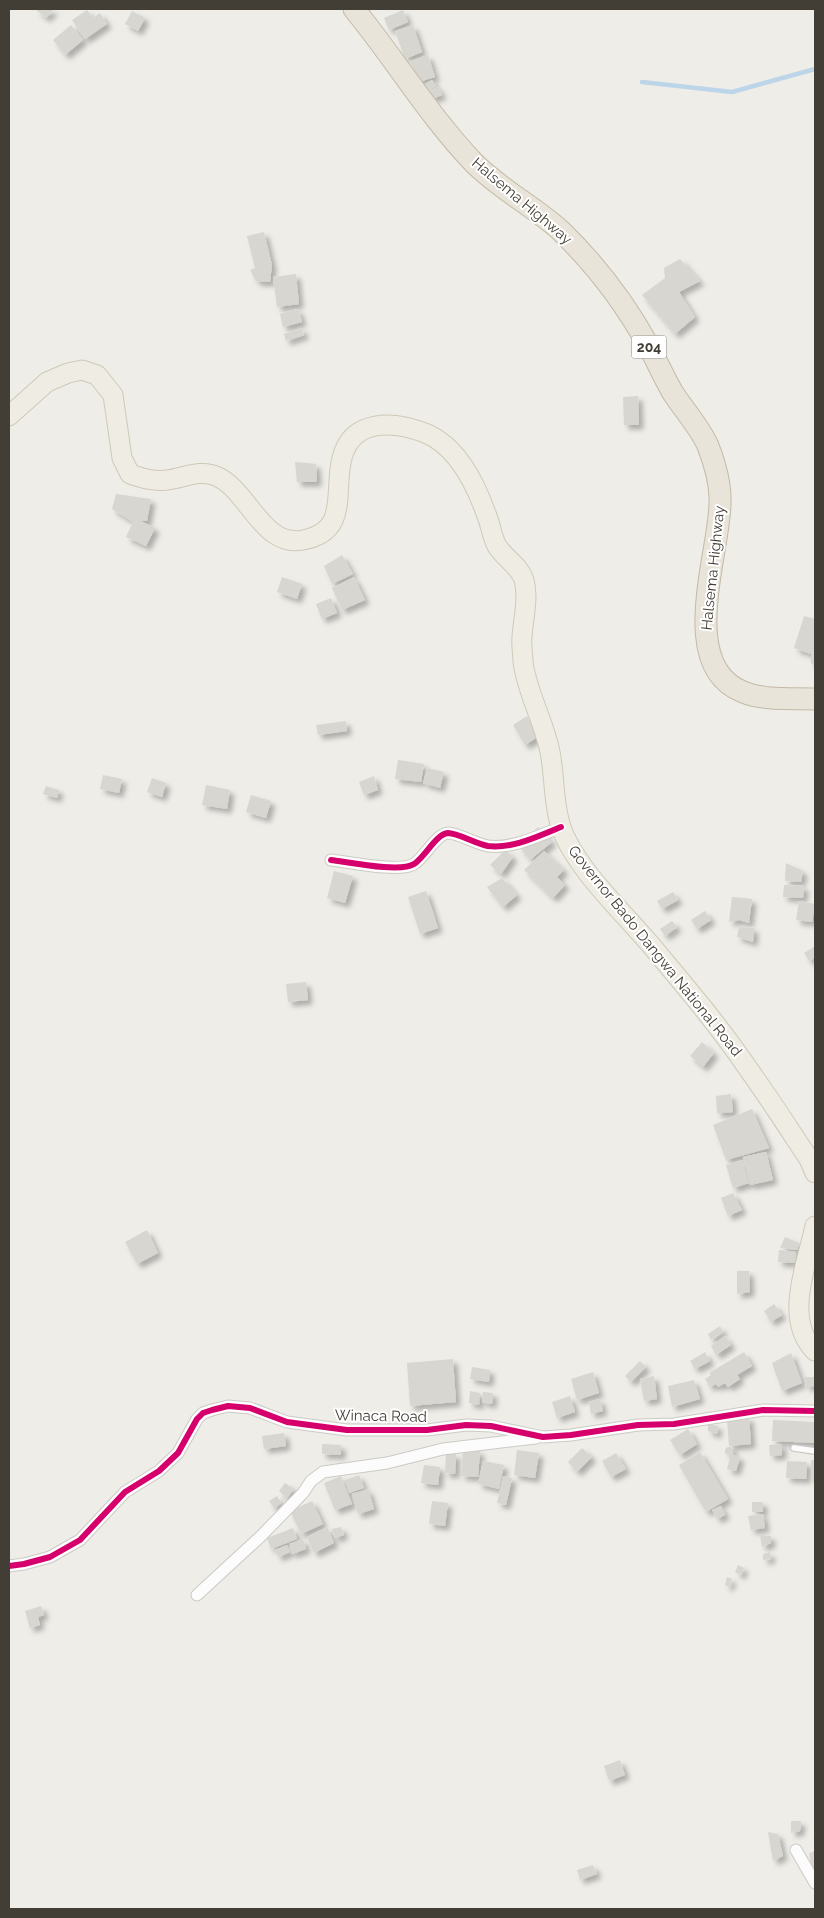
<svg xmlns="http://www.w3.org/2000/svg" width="824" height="1918" font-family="Raleway,sans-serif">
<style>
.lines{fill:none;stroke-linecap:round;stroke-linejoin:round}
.stream{stroke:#bcd5e9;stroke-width:4.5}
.building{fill:#d7d6d1;filter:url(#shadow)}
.lane-casing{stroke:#cccac6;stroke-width:8}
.street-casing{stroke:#cccac6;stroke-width:13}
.primary-casing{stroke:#cfc9b7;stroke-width:21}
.highway-casing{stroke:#c3baa6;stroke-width:23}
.lane{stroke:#fcfcfc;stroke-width:5.5}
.street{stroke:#fcfcfc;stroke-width:11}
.primary{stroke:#efece4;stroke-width:19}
.highway{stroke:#e9e4da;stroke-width:21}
.cycleway-casing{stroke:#fff;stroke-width:9}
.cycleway{stroke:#d6006c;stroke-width:6}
.labels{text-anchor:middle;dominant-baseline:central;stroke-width:4;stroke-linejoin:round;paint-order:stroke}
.shield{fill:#fff;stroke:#7b7872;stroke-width:1}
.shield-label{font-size:14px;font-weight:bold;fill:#433e35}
.street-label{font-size:15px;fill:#433e35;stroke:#fff}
</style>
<defs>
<filter id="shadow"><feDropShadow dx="4.5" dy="4.5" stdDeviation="2.5" flood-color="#0004"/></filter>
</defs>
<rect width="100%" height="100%" fill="#eeede8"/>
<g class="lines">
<!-- stream -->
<polyline class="stream" points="642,82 732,92 815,69"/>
</g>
<!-- building -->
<g class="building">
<polygon points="35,9 54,9 46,18"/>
<polygon points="87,10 93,18 100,13 107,24 85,39 72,20"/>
<polygon points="403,10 408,22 389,30 384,18"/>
<polygon points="132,11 145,18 138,31 125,24"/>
<polygon points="71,25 83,40 65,55 53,40"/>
<polygon points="413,25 422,52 405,59 395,31"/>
<polygon points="428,55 435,77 418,82 410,61"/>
<polygon points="432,80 436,86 425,92 422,86"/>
<polygon points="438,87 442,95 431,99 428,91"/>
<polygon points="264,232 272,265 270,282 256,281 250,270 255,268 247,236"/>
<polygon points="680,259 700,281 679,292 695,317 675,334 642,295 665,278 664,268"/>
<polygon points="296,274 299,304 277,307 273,277"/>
<polygon points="298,309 302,322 283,327 280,314"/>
<polygon points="302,328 304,335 286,341 284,334"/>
<polygon points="638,396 639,425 624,425 623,397"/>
<polygon points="295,462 316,464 317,482 297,482"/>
<polygon points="116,494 151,499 147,521 141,521 155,528 146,546 126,537 133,522 112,509"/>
<polygon points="342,555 353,574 332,584 324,566"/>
<polygon points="282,577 302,584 297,599 277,592"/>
<polygon points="354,577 365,600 342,610 332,588"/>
<polygon points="331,598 337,613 322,619 316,604"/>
<polygon points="804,616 815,619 815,665 811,664 811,654 794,648"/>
<polygon points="527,716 539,736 525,745 513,725"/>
<polygon points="346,721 347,731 318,735 316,725"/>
<polygon points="398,760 424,764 421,782 395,779"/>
<polygon points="427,768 444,772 440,788 423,783"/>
<polygon points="103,775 122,779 119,793 100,789"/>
<polygon points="374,776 378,790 364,795 359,782"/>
<polygon points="152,778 166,783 162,797 147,792"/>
<polygon points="206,785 230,790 227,809 202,805"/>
<polygon points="46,786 59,790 57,798 43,794"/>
<polygon points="251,795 271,801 266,818 246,812"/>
<polygon points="538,827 552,842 530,860 519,846"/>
<polygon points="505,850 513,857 501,874 490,865"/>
<polygon points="544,851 564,870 557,877 565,885 553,898 524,870"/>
<polygon points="786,863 803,871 801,882 785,881"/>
<polygon points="334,871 353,876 345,903 327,898"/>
<polygon points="502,878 517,895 503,907 487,887"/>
<polygon points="784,885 804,886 803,898 783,897"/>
<polygon points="426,891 438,928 420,934 408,897"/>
<polygon points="673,892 678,900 662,909 657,901"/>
<polygon points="732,897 752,899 749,923 739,920 729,922"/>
<polygon points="799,901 815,904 812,922 796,920"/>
<polygon points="705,911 711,920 697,929 691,920"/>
<polygon points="672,921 677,927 665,936 660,929"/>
<polygon points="739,927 754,928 753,942 737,937"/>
<polygon points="815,946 815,957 810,962 804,953"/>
<polygon points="306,982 308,1000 288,1002 286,984"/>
<polygon points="702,1042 714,1053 703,1067 690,1056"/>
<polygon points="731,1094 733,1112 717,1113 716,1096"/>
<polygon points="752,1109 769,1148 726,1160 713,1125"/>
<polygon points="766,1152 773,1180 750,1185 743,1157"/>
<polygon points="742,1160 749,1183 733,1188 726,1165"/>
<polygon points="733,1193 742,1210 728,1216 721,1198"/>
<polygon points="147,1230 158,1253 137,1264 125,1242"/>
<polygon points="785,1237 799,1243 797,1250 780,1248"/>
<polygon points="779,1250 796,1252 795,1263 778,1262"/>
<polygon points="737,1271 749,1271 750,1292 737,1294"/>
<polygon points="774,1304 782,1315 771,1322 764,1311"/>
<polygon points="720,1326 723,1332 711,1340 708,1334"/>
<polygon points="725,1336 731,1345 716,1355 711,1346"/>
<polygon points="705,1352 710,1361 695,1369 690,1361"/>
<polygon points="744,1352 752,1366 737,1375 740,1379 728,1387 725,1383 718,1387 716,1384 710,1387 705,1379 711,1375 709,1373"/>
<polygon points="791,1353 802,1383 782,1391 772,1363"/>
<polygon points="453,1359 456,1402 410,1406 407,1363"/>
<polygon points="640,1361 646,1367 631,1382 625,1376"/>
<polygon points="472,1367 490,1370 489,1382 470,1379"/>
<polygon points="593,1372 599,1393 577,1400 571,1379"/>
<polygon points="654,1376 657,1399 644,1401 640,1379"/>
<polygon points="805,1377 815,1377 815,1386 806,1387"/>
<polygon points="694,1380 700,1399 672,1407 668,1386"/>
<polygon points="470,1391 480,1393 479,1405 469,1403"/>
<polygon points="483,1392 493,1393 492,1404 482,1402"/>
<polygon points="570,1396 575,1412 557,1418 552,1402"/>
<polygon points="600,1399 603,1411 591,1414 589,1402"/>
<polygon points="749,1417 751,1444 729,1446 727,1419"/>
<polygon points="773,1420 815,1422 815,1443 772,1441"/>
<polygon points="708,1424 718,1426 717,1434 708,1431"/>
<polygon points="688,1429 697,1444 680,1455 670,1440"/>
<polygon points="284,1433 286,1446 264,1449 262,1436"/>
<polygon points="322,1444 341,1445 341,1455 322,1454"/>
<polygon points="782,1444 782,1455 770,1456 769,1445"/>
<circle cx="729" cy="1451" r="4"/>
<polygon points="582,1448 592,1457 577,1472 568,1462"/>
<polygon points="463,1449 480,1451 478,1477 461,1476"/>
<polygon points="517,1450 539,1453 535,1478 514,1475"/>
<polygon points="700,1452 728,1499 706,1512 679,1465"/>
<polygon points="616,1453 626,1469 611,1477 602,1461"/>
<polygon points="446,1454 456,1454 455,1474 445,1473"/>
<polygon points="731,1454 740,1457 736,1471 727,1469"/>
<rect x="811" y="1460" width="4" height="19"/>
<polygon points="483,1461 504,1465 499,1489 478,1484"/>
<polygon points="787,1461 807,1462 806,1479 786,1478"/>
<polygon points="424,1465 440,1467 438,1485 421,1483"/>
<polygon points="359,1475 364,1488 349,1493 345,1480"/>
<polygon points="341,1476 352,1504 335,1510 324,1483"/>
<polygon points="503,1476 512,1478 506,1505 497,1503"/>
<polygon points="285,1483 294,1489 287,1498 279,1491"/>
<polygon points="368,1489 374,1509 358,1514 352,1494"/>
<polygon points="277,1496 281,1503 274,1508 269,1501"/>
<polygon points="312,1501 323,1524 301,1534 290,1511"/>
<polygon points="432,1501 448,1503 445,1526 429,1524"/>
<rect x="752" y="1502" width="11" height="10"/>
<polygon points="721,1506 725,1515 717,1519 712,1510"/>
<polygon points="763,1514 765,1528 751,1530 748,1516"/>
<polygon points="327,1527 334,1543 314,1553 307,1537"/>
<polygon points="341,1527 344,1535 335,1538 332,1529"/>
<polygon points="293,1528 297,1539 271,1549 267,1538"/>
<polygon points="760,1535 771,1536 771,1543 762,1547"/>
<polygon points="303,1539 306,1549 292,1554 289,1544"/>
<polygon points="287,1545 290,1552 278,1557 275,1550"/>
<polygon points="770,1552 771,1559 763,1560 763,1554"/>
<polygon points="738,1565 744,1568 741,1575 735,1572"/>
<polygon points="727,1577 732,1579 729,1587 725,1585"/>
<polygon points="41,1606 44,1615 38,1617 40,1625 30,1628 25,1611"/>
<polygon points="620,1760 625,1775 609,1781 604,1766"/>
<polygon points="791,1821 801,1821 800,1831 791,1833"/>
<polygon points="768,1832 778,1834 783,1856 773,1861"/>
<polygon points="815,1851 815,1872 812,1872 809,1853"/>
<polygon points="593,1865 597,1874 580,1880 577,1870"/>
</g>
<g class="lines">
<defs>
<polyline id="lane" points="794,1448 815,1451"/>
<g id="street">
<path d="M331,860C348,862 400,873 414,864C425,857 436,834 448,833C458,833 476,844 488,846C513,849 538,836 561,827"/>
<polyline points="9,1566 24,1564 50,1557 80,1540 125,1492 159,1471 178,1453 197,1419 203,1413 212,1410 228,1406 250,1408 287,1422 347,1430 427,1430 466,1425 491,1426 543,1437 571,1435 638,1425 674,1424 763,1410 815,1411"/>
<polyline points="197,1595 261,1536 303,1493 311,1481 323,1472 387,1463 443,1449 536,1438"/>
<polyline points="796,1850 815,1883"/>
</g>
<g id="primary">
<path d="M9,416L47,382L68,373L82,370L97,375L113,395L122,458L130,474C142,478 154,482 167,480C183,478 201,469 216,476C248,489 262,548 303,540C350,531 333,492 342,458C352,418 394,421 425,433C458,446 476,485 487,516C491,526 492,537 497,546C505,559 519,565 524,580C529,598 523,619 522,637C521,645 523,654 523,662C527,693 544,721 550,752C555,777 553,803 561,827C576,871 630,918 660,956C691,993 722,1030 749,1070C770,1099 789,1129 809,1159L815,1173"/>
<path d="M815,1226C807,1264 783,1319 815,1351"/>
</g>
<path id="highway" d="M354,9C395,59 429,116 474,163C500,189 533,206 560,230C594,263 625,303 648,345C657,361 664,378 673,393C684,410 701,429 708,446C715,464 721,484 720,504C719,555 677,666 743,692C765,701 793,698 815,699"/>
</defs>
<!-- lane casing -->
<use href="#lane" class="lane-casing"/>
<!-- street casing -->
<use href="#street" class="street-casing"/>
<!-- primary casing -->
<use href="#primary" class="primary-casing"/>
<!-- highway casing -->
<use href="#highway" class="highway-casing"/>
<!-- lane -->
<use href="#lane" class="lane"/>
<!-- street -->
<use href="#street" class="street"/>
<!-- primary -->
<use href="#primary" class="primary"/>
<!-- highway -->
<use href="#highway" class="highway"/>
<defs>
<g id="cycleway">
<path d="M331,860C348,862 400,873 414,864C425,857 436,834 448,833C458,833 476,844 488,846C513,849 538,836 561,827"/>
<polyline points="9,1566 24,1564 50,1557 80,1540 125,1492 159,1471 178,1453 197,1419 203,1413 212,1410 228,1406 250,1408 287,1422 347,1430 427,1430 466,1425 491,1426 543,1437 571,1435 638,1425 674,1424 763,1410 815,1411"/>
</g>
</defs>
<!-- cycleway casing -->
<use href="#cycleway" class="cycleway-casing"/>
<!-- cycleway -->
<use href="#cycleway" class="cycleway"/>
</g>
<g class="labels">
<!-- shield labels -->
<rect class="shield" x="631.5" y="335.5" width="35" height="23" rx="4"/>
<g class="shield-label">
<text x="649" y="347">204</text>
</g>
<!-- street labels -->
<g class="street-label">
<text transform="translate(522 201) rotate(40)">Halsema Highway</text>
<text transform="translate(713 568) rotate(-84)">Halsema Highway</text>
<text transform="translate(655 951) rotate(51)">Governor Bado Dangwa National Road</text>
<text transform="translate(381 1416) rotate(1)">Winaca Road</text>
</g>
</g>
<!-- border -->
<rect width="824" height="1918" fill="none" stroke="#433e35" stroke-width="20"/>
</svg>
